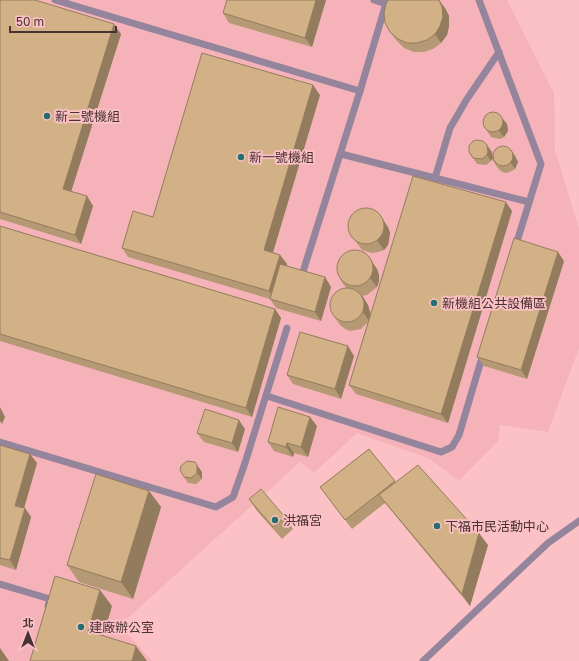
<svg xmlns="http://www.w3.org/2000/svg" width="579" height="661" font-family="'Golos Text','Noto Sans TC',sans-serif">
<style>
.built{fill:#f5b3b9}
.lines{fill:none;stroke-linecap:round;stroke-linejoin:round}
.lane{stroke:#94859d;stroke-width:7}
.wall{fill:#b59874}
.shaded-wall{fill:#937c5e}
.building{fill:#d2b187;stroke:#937c5e}
.poi-dot{fill:#246f6d;stroke:#fcc1c5;stroke-width:1.5}
.labels{text-anchor:middle;dominant-baseline:central;stroke-width:3.5;stroke-linejoin:round;paint-order:stroke}
.poi-label{font-size:13px;fill:#493234;stroke:#fcc1c5;text-anchor:start}
</style>
<rect width="100%" height="100%" fill="#fcc1c5"/>
<!-- built -->
<polygon class="built" points="0,0 507,0 554,93 555,150 579,229 579,348 548,432 500,425 498,441 459,481 430,459 357,433 314,473 300,462 120,625 152,661 0,661"/>
<g class="lines">
<!-- lane -->
<g class="lane">
<polyline points="55,0 360,91 301,278"/>
<polyline points="374,0 386,4"/>
<polyline points="479,0 541,164 515,248"/>
<polyline points="360,91 387,0"/>
<polyline points="341,154 529,202"/>
<polyline points="435,178 450,128 467,99 499,52"/>
<polyline points="267,396 441,452 452,447 459,435 483,354"/>
<polyline points="0,442 216,507 233,497 245,463 287,328"/>
<polyline points="0,584 50,599 48,606"/>
<polyline points="423,661 548,543 579,521"/>
</g>
</g>
<!-- wall -->
<g class="wall">
<polygon points="0,0 121,34 71,192 87,196 93,206 81,244 0,219"/>
<polygon points="326,0 312,47 229,23 223,13"/>
<polygon points="445,8 449,16 449,26 447,35 441,43 433,49 424,52 414,52 404,48 397,41 390,32"/>
<polygon points="320,95 273,252 280,255 287,264 286,266 325,277 331,287 321,321 276,308 270,299 128,257 122,248 153,217"/>
<polygon points="502,118 507,124 508,131 504,137 501,139 494,138 491,137 483,125"/>
<polygon points="511,150 515,156 518,162 515,169 512,171 506,173 502,172 497,167 492,159 491,161 486,165 477,164 469,152 492,152 492,156"/>
<polygon points="512,211 448,423 356,394 349,385 368,322 361,329 350,331 345,329 340,325 334,316 346,288 340,279 377,269 379,275 379,281 377,287 367,295 362,296 368,305 371,315"/>
<polygon points="0,226 275,309 281,318 252,417 0,341"/>
<polygon points="388,227 390,233 388,245 384,250 378,252 372,253 362,250 348,231"/>
<polygon points="564,261 527,379 484,366 477,357"/>
<polygon points="354,356 341,399 293,384 287,375"/>
<polygon points="317,426 308,457 294,453 293,457 274,451 268,442"/>
<polygon points="245,429 238,452 204,442 197,433"/>
<polygon points="0,445 37,463 24,508 31,517 16,570 0,565"/>
<polygon points="369,449 395,482 488,545 470,606 385,503 352,529 320,487"/>
<polygon points="202,472 202,479 196,484 188,483 184,477"/>
<polygon points="149,491 161,507 133,599 79,582 67,565"/>
<polygon points="249,499 285,517 293,529 282,539 257,511"/>
</g>
<!-- shaded-wall -->
<g class="shaded-wall">
<polygon points="316,0 326,0 312,47 305,38"/>
<polygon points="439,0 445,8 449,16 449,26 447,35 441,43 435,34"/>
<polygon points="114,24 121,34 69,198 63,189"/>
<polygon points="313,85 320,95 271,259 264,250"/>
<polygon points="502,118 507,124 508,131 504,137 499,131"/>
<polygon points="487,145 492,152 493,158 491,161 487,155"/>
<polygon points="511,150 515,156 518,162 515,169 511,163"/>
<polygon points="87,196 93,206 81,244 75,235"/>
<polygon points="506,202 512,211 448,423 441,414"/>
<polygon points="382,218 388,227 390,233 388,245 384,250 377,240"/>
<polygon points="558,252 564,261 527,379 521,370"/>
<polygon points="280,255 287,264 276,301 269,291"/>
<polygon points="371,260 377,269 379,275 379,281 377,287 370,278"/>
<polygon points="325,277 331,287 321,321 315,312"/>
<polygon points="362,295 368,305 371,316 369,321 363,312"/>
<polygon points="275,309 281,318 252,417 246,408"/>
<polygon points="348,346 354,356 341,399 335,389"/>
<polygon points="0,407 5,417 2,424 0,421"/>
<polygon points="310,417 317,426 308,457 301,447"/>
<polygon points="239,420 245,429 238,452 232,443"/>
<polygon points="287,443 294,453 293,457 286,447"/>
<polygon points="30,454 37,463 22,515 15,506"/>
<polygon points="197,465 202,472 202,479 197,473"/>
<polygon points="149,491 161,507 133,599 121,582"/>
<polygon points="25,508 31,517 16,570 10,560"/>
<polygon points="479,533 488,545 470,606 462,594"/>
<polygon points="100,590 112,606 100,648 88,631"/>
<polygon points="136,646 147,661 132,661"/>
<polygon points="0,648 9,661 0,661"/>
</g>
<!-- building -->
<g class="building">
<polygon points="0,0 35,0 114,24 63,189 87,196 75,235 0,212"/>
<polygon points="227,0 316,0 305,38 223,13"/>
<polygon points="388,0 439,0 442,7 443,17 440,26 435,34 427,40 417,43 407,43 398,39 390,32 385,23 384,13 386,4"/>
<polygon points="202,53 313,85 264,250 280,255 269,291 122,248 133,211 153,217"/>
<circle cx="493" cy="122" r="10"/>
<polygon points="476,140 483,141 487,145 488,152 487,155 482,159 473,158 469,152 469,146 473,141"/>
<circle cx="503" cy="156" r="10"/>
<polygon points="413,176 506,202 441,414 349,385"/>
<circle cx="366" cy="226" r="18"/>
<polygon points="0,226 275,309 246,408 0,334"/>
<polygon points="514,238 558,252 521,370 477,357"/>
<circle cx="355" cy="268" r="18"/>
<polygon points="280,264 325,277 315,312 270,299"/>
<circle cx="347" cy="305" r="17"/>
<polygon points="300,332 348,346 335,389 287,375"/>
<polygon points="278,407 310,417 301,447 287,443 286,447 268,442"/>
<polygon points="205,409 239,420 232,443 197,433"/>
<polygon points="0,445 30,454 15,506 25,508 10,560 0,558"/>
<polygon points="369,449 395,481 345,520 320,487"/>
<polygon points="187,461 195,462 197,465 197,473 191,478 184,477 180,470 181,466"/>
<polygon points="418,465 479,533 462,594 379,495"/>
<polygon points="96,474 149,491 121,582 67,565"/>
<polygon points="261,489 285,517 273,527 249,499"/>
<polygon points="55,576 100,590 88,631 136,646 132,661 30,661"/>
</g>
<!-- markers -->
<g class="poi-dot">
<circle cx="47" cy="116" r="4"/>
<circle cx="241" cy="157" r="4"/>
<circle cx="434" cy="303" r="4"/>
<circle cx="275" cy="520" r="4"/>
<circle cx="437" cy="526" r="4"/>
<circle cx="81" cy="627" r="4"/>
</g>
<g class="labels">
<!-- poi labels -->
<g class="poi-label">
<text x="55" y="116">新二號機組</text>
<text x="249" y="157">新一號機組</text>
<text x="442" y="303">新機組公共設備區</text>
<text x="283" y="520">洪福宮</text>
<text x="445" y="526">下福市民活動中心</text>
<text x="89" y="627">建廠辦公室</text>
</g>
</g>
<!-- north arrow -->
<g transform="translate(28 633)" stroke="#fcc1c5" stroke-width="3" paint-order="stroke">
<path d="M0-3L7 15L0 10L-7 15Z" fill="#493234"/>
<text y="-6" font-size="11" font-weight="bold" text-anchor="middle" fill="#493234">北</text>
</g>
<!-- scale -->
<path d="M10 26v6h106v-6" fill="none" stroke="#493234" stroke-width="2"/>
<text x="16" y="26" font-size="12" fill="#493234" stroke="#fcc1c5" stroke-width="3" paint-order="stroke">50 m</text>
</svg>
